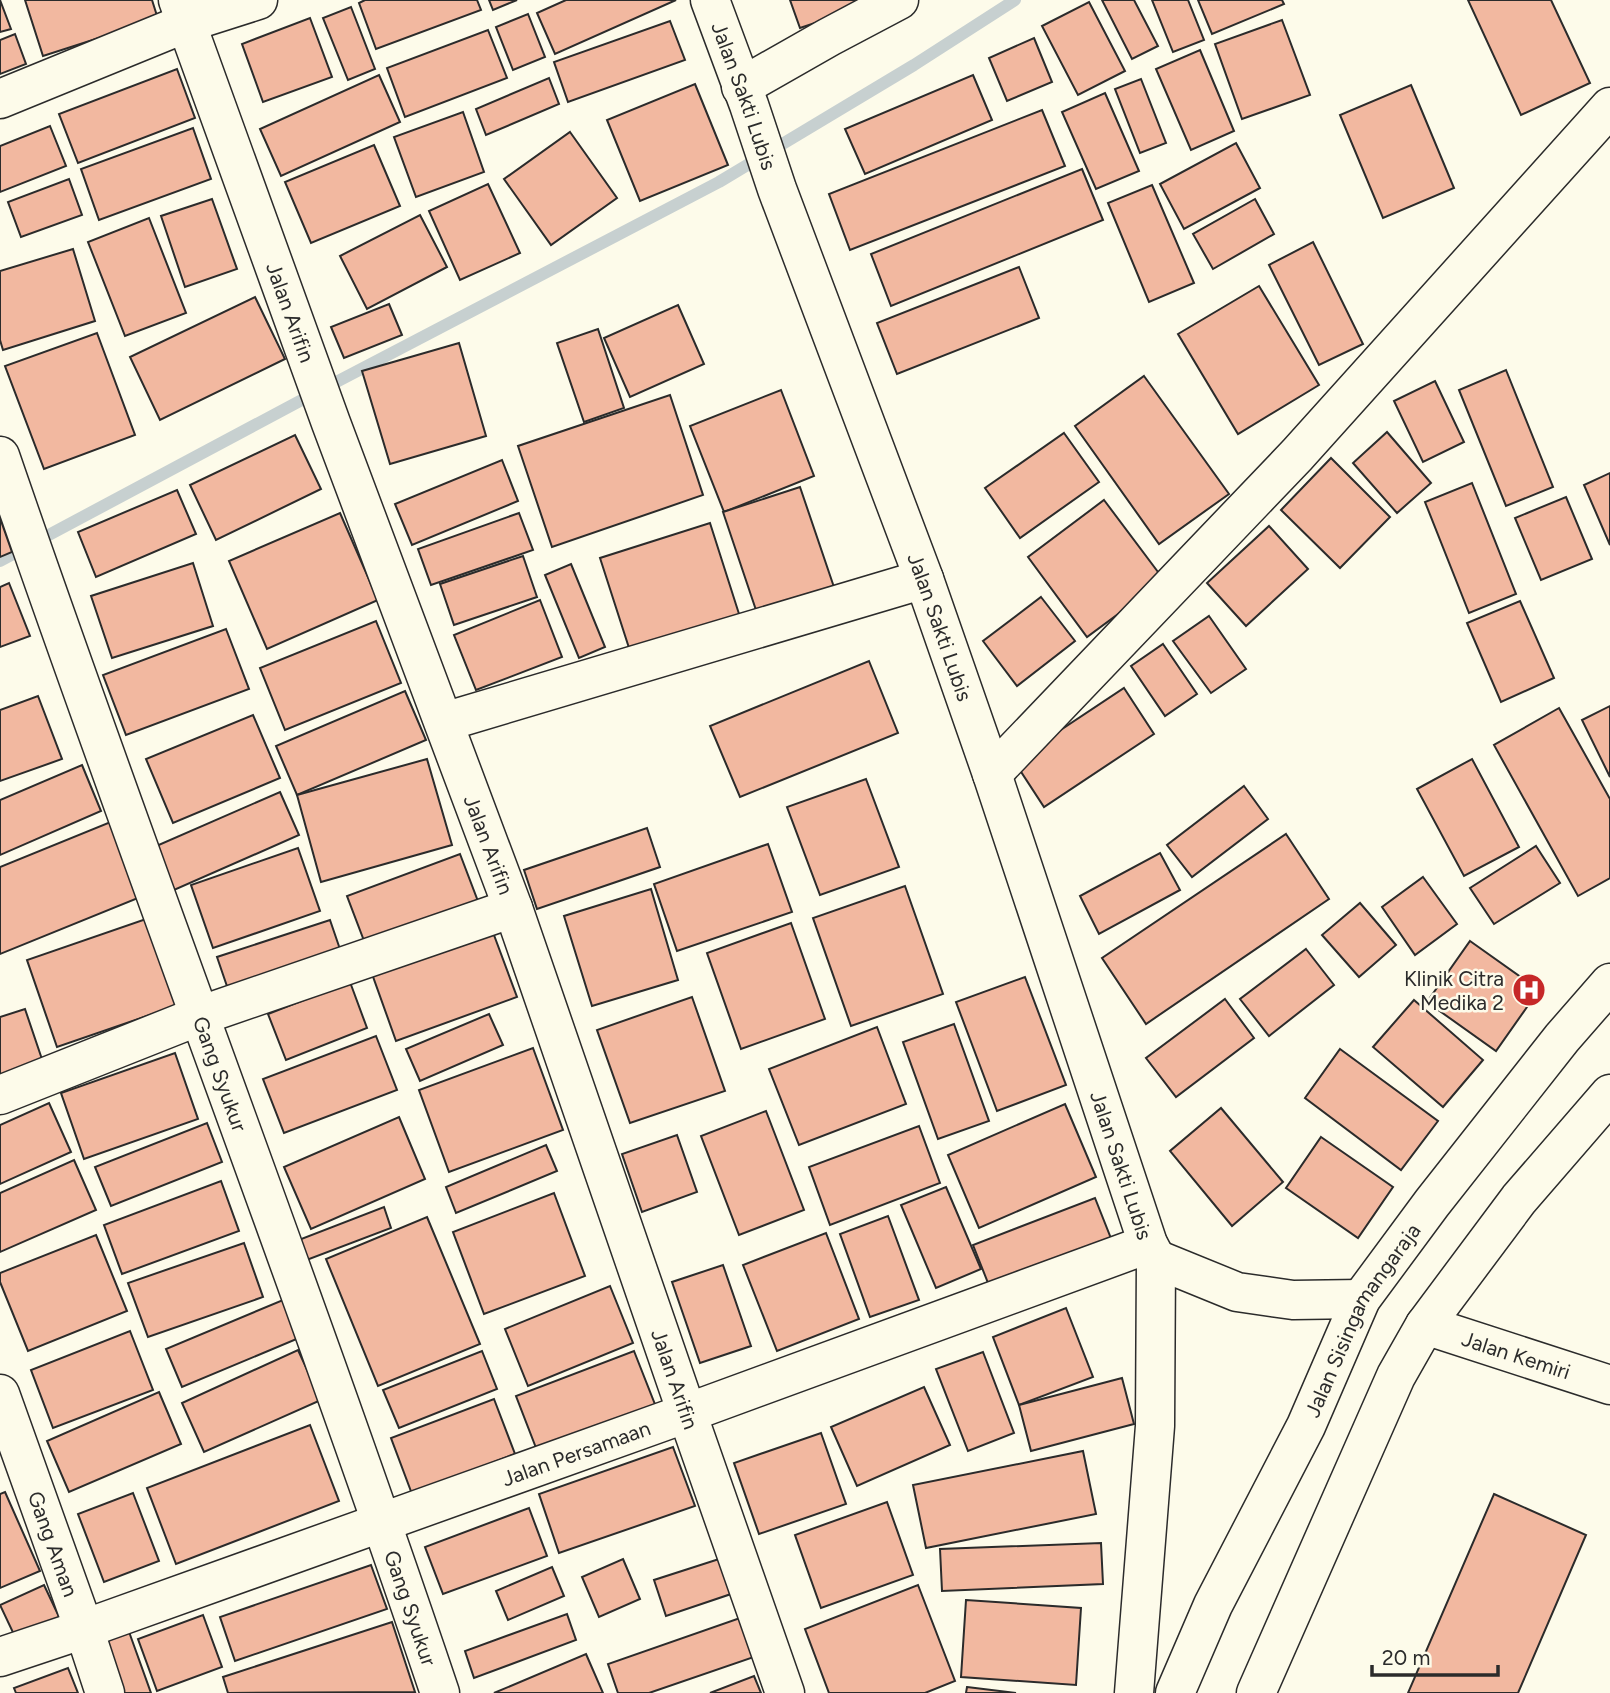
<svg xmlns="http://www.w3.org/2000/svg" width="1610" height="1693" font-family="Figtree,sans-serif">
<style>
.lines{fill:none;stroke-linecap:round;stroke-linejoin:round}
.stream{stroke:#c7d0d0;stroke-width:12}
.building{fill:#f2b8a0;stroke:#2b2b2b;stroke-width:2}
.minor-casing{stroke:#2b2b2b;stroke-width:41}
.tertiary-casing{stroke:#2b2b2b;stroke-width:41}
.primary-casing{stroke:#2b2b2b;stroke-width:41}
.minor{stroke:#fdfbea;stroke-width:38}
.tertiary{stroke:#fdfbea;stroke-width:38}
.primary{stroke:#fdfbea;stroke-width:38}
.labels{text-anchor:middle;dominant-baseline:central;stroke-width:5;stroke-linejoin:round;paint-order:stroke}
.street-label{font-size:21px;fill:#2b2b2b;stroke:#fdfbea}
.poi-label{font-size:21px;fill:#2b2b2b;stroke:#fdfbea;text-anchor:end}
</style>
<rect width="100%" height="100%" fill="#fdfbea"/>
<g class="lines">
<!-- stream -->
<polyline class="stream" points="0,561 298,402 719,182 914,65 1015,0"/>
</g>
<!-- building -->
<g class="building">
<polygon points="0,0 11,29 0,32"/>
<polygon points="25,0 152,0 158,19 43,56"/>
<polygon points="365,0 477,0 481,10 376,49 359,3"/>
<polygon points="489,0 517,0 493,10"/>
<polygon points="566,0 676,0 555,54 537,13"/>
<polygon points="790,0 884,0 800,28"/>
<polygon points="1102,0 1134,0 1158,46 1132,59"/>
<polygon points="1152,0 1188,0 1204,40 1173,52"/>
<polygon points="1198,0 1282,0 1284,4 1212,34"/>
<polygon points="1468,0 1551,0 1590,83 1521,115"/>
<polygon points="1089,2 1125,71 1078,95 1042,26"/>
<polygon points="351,7 375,69 348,80 323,18"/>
<polygon points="528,14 545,57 513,70 496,27"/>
<polygon points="310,18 332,77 263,102 242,44"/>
<polygon points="1282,20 1310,95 1242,119 1215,44"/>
<polygon points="670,21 685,60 568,102 554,62"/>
<polygon points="488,30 507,78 405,117 387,68"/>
<polygon points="15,34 26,64 0,74 0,40"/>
<polygon points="1034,38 1052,82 1007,101 989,58"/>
<polygon points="1200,50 1234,131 1191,150 1156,69"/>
<polygon points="177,69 195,118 78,163 59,114"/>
<polygon points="379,75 400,122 281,176 260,129"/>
<polygon points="973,75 992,120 865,174 845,129"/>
<polygon points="549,78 559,104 486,135 476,109"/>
<polygon points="1141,79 1166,143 1140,153 1115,89"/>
<polygon points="695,84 728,165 640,201 607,120"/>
<polygon points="1411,85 1454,188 1383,218 1340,115"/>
<polygon points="1105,93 1139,171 1096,189 1062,112"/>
<polygon points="1042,110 1065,166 850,250 829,194"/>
<polygon points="463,112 484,172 416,197 394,137"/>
<polygon points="50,126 66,166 0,192 0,146"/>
<polygon points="193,128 211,179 99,220 81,169"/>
<polygon points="570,132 617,198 551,245 504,179"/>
<polygon points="1236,143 1260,188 1184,229 1160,184"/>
<polygon points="374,145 400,206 311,243 285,182"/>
<polygon points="1082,169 1103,220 891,306 871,254"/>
<polygon points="69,179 82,215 21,237 8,202"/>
<polygon points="488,184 520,253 460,280 429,211"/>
<polygon points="1152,185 1194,283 1149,302 1108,203"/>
<polygon points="212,199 237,269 185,287 161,216"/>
<polygon points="1255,199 1274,234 1213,269 1193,234"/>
<polygon points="420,215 447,267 367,309 340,256"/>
<polygon points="149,218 186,313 125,336 88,242"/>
<polygon points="1313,242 1363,344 1319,365 1269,265"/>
<polygon points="73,249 95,321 3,350 0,340 0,271"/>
<polygon points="1019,267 1039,318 897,374 877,323"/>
<polygon points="1259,286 1319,385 1238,434 1178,334"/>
<polygon points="255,297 285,359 160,420 130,357"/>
<polygon points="389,304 402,335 344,358 331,327"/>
<polygon points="678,305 704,364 630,397 604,338"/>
<polygon points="598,329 624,408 584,422 557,343"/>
<polygon points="97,333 135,435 44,469 5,366"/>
<polygon points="459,343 486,436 390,464 362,371"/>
<polygon points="1506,370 1553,487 1506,506 1459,390"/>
<polygon points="1144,376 1229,494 1159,544 1075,426"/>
<polygon points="1435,381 1464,442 1423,462 1394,401"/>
<polygon points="781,390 814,476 724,512 690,426"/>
<polygon points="670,395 703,495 552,547 518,446"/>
<polygon points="1387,432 1431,483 1397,513 1353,463"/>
<polygon points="1064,433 1099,482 1020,538 985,488"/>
<polygon points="295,435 321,489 216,540 190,485"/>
<polygon points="1331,458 1390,517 1340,568 1281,510"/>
<polygon points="502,460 518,501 412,545 395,504"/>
<polygon points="1610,473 1610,545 1584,485"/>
<polygon points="1472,483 1516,594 1469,613 1425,502"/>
<polygon points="800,487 836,593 759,619 723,512"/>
<polygon points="177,490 196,534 96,577 78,532"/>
<polygon points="1566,497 1592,559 1541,580 1515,518"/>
<polygon points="1104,500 1164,580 1087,637 1028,557"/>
<polygon points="340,513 378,600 267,649 229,561"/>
<polygon points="519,513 533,550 431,585 418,549"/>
<polygon points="0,518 12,552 0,557"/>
<polygon points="710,523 740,617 630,651 600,558"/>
<polygon points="1269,526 1308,569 1246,626 1207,583"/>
<polygon points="523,556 537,597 454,625 440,584"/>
<polygon points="193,563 213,626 112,658 91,596"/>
<polygon points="571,564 605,647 579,658 545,575"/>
<polygon points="9,583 30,636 0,647 0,587"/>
<polygon points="1041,597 1075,641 1017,686 983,641"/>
<polygon points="540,600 562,657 476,690 454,635"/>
<polygon points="1520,601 1554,678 1501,702 1467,623"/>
<polygon points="1209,616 1246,669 1211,693 1173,641"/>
<polygon points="376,621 401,683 285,730 260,668"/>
<polygon points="226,629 249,689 126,735 103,675"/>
<polygon points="1163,644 1197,694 1165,716 1131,666"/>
<polygon points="869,661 898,733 740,797 710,726"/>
<polygon points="1124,688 1154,734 1044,807 1014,761"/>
<polygon points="405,691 426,740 297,795 276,746"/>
<polygon points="38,696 62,759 0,781 0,710"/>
<polygon points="1610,706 1610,777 1582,720"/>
<polygon points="1559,708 1610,799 1610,878 1578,896 1494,745"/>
<polygon points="253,715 280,778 173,823 146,759"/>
<polygon points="427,759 452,845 321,882 297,795"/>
<polygon points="1472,759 1519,847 1464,876 1417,789"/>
<polygon points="82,765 101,811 0,855 0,800"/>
<polygon points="866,779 899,867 820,895 787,807"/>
<polygon points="1244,786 1268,819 1192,877 1167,845"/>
<polygon points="280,792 299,835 174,890 154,847"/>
<polygon points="113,821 143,896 0,954 0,867"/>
<polygon points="647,828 660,867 537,909 524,870"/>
<polygon points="1286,834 1329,899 1146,1024 1102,958"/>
<polygon points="768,844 792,912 677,951 654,884"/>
<polygon points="1536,846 1560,883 1494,924 1470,888"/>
<polygon points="298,848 320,911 213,948 191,885"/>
<polygon points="1160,853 1180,890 1099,934 1080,896"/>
<polygon points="460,854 479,904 366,946 347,896"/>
<polygon points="1423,877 1457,924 1415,955 1382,907"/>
<polygon points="905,886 943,994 851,1026 813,918"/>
<polygon points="651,889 678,980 592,1006 564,916"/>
<polygon points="1360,903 1396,945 1359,977 1322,935"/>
<polygon points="146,919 176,1006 57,1047 27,960"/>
<polygon points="330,920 343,958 230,995 217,957"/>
<polygon points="791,923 825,1019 741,1049 707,953"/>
<polygon points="491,927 517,997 396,1041 371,971"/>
<polygon points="1470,941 1539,990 1496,1051 1427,1002"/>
<polygon points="1306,949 1334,985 1269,1036 1240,999"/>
<polygon points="1025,977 1066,1085 997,1111 956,1002"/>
<polygon points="350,982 367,1028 286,1060 268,1014"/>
<polygon points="692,997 725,1091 630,1123 597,1030"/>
<polygon points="1225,999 1254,1038 1176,1097 1146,1058"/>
<polygon points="1414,1000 1483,1060 1443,1107 1373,1047"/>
<polygon points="25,1009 47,1074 0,1090 0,1017"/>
<polygon points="489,1014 503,1045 420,1081 406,1049"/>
<polygon points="954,1024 989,1121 938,1139 903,1042"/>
<polygon points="877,1027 906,1104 799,1145 769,1069"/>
<polygon points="376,1036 397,1090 284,1133 263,1079"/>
<polygon points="533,1048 563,1130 449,1172 419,1090"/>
<polygon points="1340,1049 1438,1121 1401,1170 1305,1098"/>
<polygon points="175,1053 198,1119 84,1159 61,1093"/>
<polygon points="49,1103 71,1152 0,1184 0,1125"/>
<polygon points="1065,1104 1096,1177 979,1228 948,1155"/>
<polygon points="1221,1108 1283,1182 1232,1226 1170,1151"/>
<polygon points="766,1111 804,1210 739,1235 701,1136"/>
<polygon points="399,1117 425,1179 311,1229 284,1167"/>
<polygon points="207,1123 222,1162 111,1206 95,1167"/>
<polygon points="919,1126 940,1183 830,1225 809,1167"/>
<polygon points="677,1135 697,1192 642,1212 622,1154"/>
<polygon points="1321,1137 1393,1187 1358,1238 1286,1188"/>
<polygon points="546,1145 557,1171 456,1213 446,1187"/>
<polygon points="74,1160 96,1210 0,1252 0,1193"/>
<polygon points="221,1181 239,1231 122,1274 104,1225"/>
<polygon points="946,1187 981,1269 936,1288 901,1205"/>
<polygon points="554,1193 585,1276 484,1314 453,1232"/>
<polygon points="1095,1198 1112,1241 990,1288 973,1245"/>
<polygon points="384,1207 391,1228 304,1261 296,1241"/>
<polygon points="888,1216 919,1300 870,1317 840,1234"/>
<polygon points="427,1217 480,1344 378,1386 326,1259"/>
<polygon points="826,1233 859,1319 777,1351 743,1265"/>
<polygon points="96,1235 127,1311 28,1351 0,1282 0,1273"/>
<polygon points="244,1243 263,1297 148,1337 128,1283"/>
<polygon points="723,1265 751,1346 700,1363 672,1282"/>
<polygon points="610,1286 633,1343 528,1386 505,1329"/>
<polygon points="283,1300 299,1338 182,1387 166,1349"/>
<polygon points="1066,1308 1093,1377 1019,1405 993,1337"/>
<polygon points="130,1331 153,1390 53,1428 31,1370"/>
<polygon points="298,1350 321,1400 204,1452 182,1403"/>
<polygon points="482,1351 497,1389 399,1428 383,1390"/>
<polygon points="634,1351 656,1407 538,1453 516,1396"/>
<polygon points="983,1352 1014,1433 968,1451 936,1369"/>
<polygon points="1122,1378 1134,1424 1031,1451 1019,1405"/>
<polygon points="924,1387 950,1445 857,1486 831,1427"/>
<polygon points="159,1392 181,1444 69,1492 47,1441"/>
<polygon points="494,1399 515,1454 412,1494 391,1438"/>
<polygon points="310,1425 339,1501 176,1564 147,1488"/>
<polygon points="821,1433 846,1504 759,1534 734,1463"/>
<polygon points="673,1447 695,1506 559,1553 539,1494"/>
<polygon points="1083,1451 1096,1514 926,1548 913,1485"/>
<polygon points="5,1492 40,1571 0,1588 0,1494"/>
<polygon points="133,1493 159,1561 104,1582 78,1514"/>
<polygon points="1494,1494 1586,1535 1518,1693 1408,1693"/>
<polygon points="887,1502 913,1575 821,1608 795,1535"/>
<polygon points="529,1508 547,1556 443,1594 425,1547"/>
<polygon points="1101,1543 1103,1584 942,1591 940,1549"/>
<polygon points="623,1559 640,1599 599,1617 582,1577"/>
<polygon points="719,1559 731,1594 666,1616 654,1580"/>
<polygon points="371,1565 387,1609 235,1661 220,1617"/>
<polygon points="552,1567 564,1596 508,1620 496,1591"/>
<polygon points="44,1585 61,1621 17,1641 0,1605"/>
<polygon points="918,1585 955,1681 925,1693 829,1693 805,1629"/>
<polygon points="966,1600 1081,1608 1076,1685 961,1677"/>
<polygon points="567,1614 576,1640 474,1678 465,1651"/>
<polygon points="203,1615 222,1667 157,1691 138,1639"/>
<polygon points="740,1618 754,1657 649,1693 618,1693 608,1664"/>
<polygon points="392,1622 415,1692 228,1693 223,1677"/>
<polygon points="128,1629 151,1693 118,1693 99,1640"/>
<polygon points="586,1654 603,1693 494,1693"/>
<polygon points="68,1668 78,1693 16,1693 14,1688"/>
<polygon points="754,1676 761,1693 710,1693"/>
<polygon points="967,1687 1016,1693 966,1693"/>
</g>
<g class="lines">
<defs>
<g id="minor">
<path id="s1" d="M178,0L331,423L513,908L687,1413L785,1693"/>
<polyline points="741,87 829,37 899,0"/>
<polyline points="0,99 186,23 258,0"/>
<path id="s2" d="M0,456C142,870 300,1278 440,1693"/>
<polyline points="444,722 924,579"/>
<polyline points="992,774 1297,455 1610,107"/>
<polyline points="0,1095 199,1016 513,908"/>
<path id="s3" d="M1425,1325L1610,1385"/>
<path id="s4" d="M0,1394L84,1629L105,1693"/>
<path id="s5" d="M0,1657L84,1629L687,1413L1148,1244"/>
</g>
<g id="tertiary">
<path id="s6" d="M710,0L749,105L777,189L924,579L992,774L1148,1244L1156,1259L1155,1426L1134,1693"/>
<polyline points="1156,1259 1237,1292 1293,1300 1361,1299"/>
</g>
<g id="primary">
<path id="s7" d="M1175,1693L1213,1605L1306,1426L1361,1299L1432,1203L1562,1038L1610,983"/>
<polyline points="1256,1693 1396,1376 1425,1325 1519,1199 1610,1094"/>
</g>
</defs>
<!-- minor casing -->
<use href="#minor" class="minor-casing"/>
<!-- tertiary casing -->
<use href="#tertiary" class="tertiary-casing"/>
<!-- primary casing -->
<use href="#primary" class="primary-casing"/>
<!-- minor -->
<use href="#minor" class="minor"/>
<!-- tertiary -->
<use href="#tertiary" class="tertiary"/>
<!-- primary -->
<use href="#primary" class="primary"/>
</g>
<!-- icons -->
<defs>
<symbol id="hospital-disc" viewBox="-11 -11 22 22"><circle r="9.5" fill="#c62828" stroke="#fdfbea"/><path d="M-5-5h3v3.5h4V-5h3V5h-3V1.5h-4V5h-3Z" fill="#fff"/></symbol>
</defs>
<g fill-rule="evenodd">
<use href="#hospital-disc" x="1510" y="971" width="38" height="38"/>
</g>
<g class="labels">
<!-- street labels -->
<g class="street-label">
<text stroke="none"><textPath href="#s6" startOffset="102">Jalan Sakti Lubis</textPath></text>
<text stroke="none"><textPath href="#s1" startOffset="332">Jalan Arifin</textPath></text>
<text stroke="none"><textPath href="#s6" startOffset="668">Jalan Sakti Lubis</textPath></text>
<text stroke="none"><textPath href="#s1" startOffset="900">Jalan Arifin</textPath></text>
<text stroke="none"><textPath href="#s2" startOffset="656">Gang Syukur</textPath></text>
<text stroke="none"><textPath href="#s6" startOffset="1236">Jalan Sakti Lubis</textPath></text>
<text stroke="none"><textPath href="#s7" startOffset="418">Jalan Sisingamangaraja</textPath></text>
<text stroke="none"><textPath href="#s3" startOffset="96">Jalan Kemiri</textPath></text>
<text stroke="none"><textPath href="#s1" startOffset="1466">Jalan Arifin</textPath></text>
<text stroke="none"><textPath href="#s5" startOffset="611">Jalan Persamaan</textPath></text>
<text stroke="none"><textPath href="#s4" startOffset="159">Gang Aman</textPath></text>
<text stroke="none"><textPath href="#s2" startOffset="1223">Gang Syukur</textPath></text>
</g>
<!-- poi labels -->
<g class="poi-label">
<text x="1504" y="978">Klinik Citra<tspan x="1504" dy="24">Medika 2</tspan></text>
</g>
</g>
<!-- scale -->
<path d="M1372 1665v10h126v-10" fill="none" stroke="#2b2b2b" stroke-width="3.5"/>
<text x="1382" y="1665" font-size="21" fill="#2b2b2b" stroke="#fdfbea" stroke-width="5" paint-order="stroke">20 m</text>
</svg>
